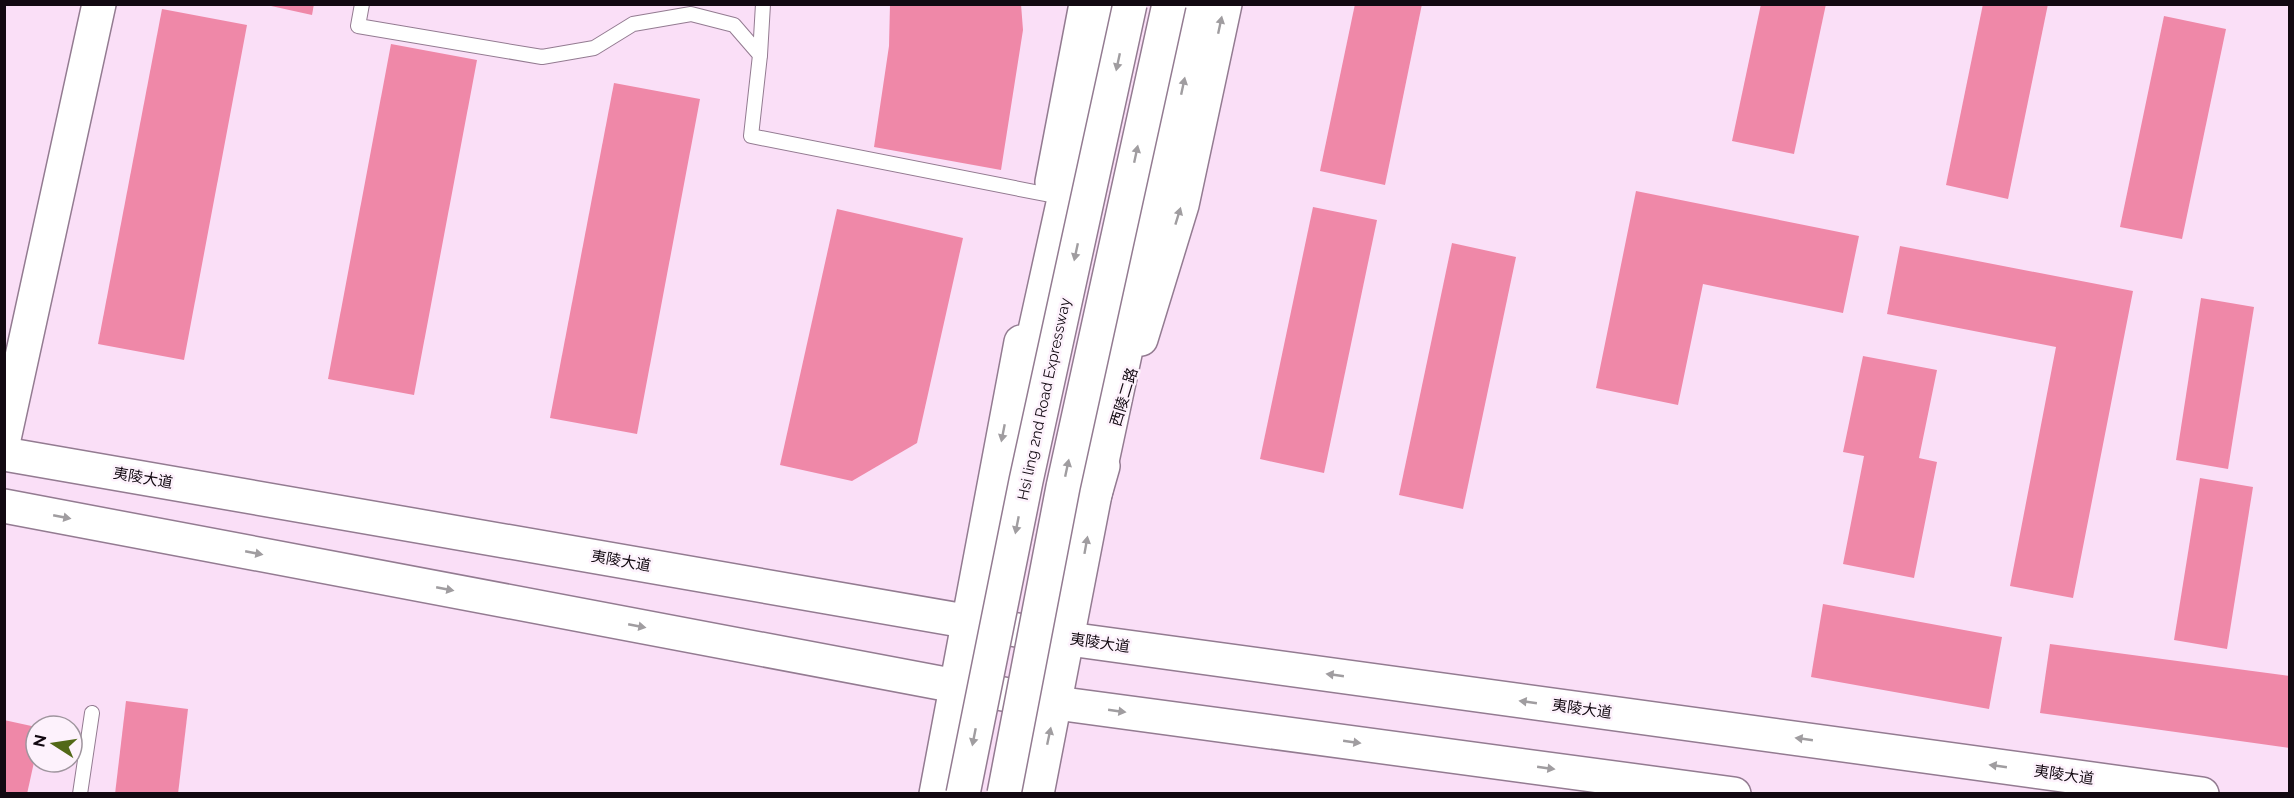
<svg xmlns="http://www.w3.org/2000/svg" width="2294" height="798" font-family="Raleway,'Noto Sans SC',sans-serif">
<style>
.building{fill:#ef88a8}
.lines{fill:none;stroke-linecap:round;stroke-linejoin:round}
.service-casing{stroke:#937b91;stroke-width:16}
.tertiary-casing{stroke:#937b91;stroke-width:36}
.secondary-casing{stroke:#937b91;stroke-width:36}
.primary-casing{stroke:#937b91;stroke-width:36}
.trunk-casing{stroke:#937b91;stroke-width:36}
.service{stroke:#fff;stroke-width:14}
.tertiary{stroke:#fff;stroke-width:33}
.secondary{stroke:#fff;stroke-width:33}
.primary{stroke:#fff;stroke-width:33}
.trunk{stroke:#fff;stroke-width:33}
.trunk-bridge-casing{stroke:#937b91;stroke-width:36;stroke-linecap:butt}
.trunk-bridge{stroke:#fff;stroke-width:33}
.oneway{fill:#a09da0}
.labels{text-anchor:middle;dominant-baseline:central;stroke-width:5;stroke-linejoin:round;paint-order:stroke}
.street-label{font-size:15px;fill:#120911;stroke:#fdf2fc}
</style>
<rect width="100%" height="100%" fill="#fadff7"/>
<!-- building -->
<g class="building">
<polygon points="262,4 314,4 312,15"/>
<polygon points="890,4 1021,4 1023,30 1001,170 874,147 889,46"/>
<polygon points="1355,4 1422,4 1385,185 1320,171"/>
<polygon points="1761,4 1826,4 1794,154 1732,141"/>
<polygon points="1983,4 2048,4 2008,199 1946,185"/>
<polygon points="162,9 247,25 184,360 98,344"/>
<polygon points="2164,16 2226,29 2182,239 2120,227"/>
<polygon points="391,44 477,60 414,395 328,379"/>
<polygon points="614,83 700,99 637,434 550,418"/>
<polygon points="1636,191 1859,236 1843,313 1703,284 1678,405 1596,388"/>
<polygon points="1313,207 1377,220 1324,473 1260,459"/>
<polygon points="837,209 963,238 917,443 852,481 780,465"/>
<polygon points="1452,243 1516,257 1463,509 1399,495"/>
<polygon points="1900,246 2133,291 2073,598 2010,586 2056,347 1887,314"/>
<polygon points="2201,298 2254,307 2228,469 2176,460"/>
<polygon points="1863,356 1937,370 1919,458 1937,462 1914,578 1843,564 1864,456 1843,452"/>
<polygon points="2200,478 2253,487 2227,649 2174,640"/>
<polygon points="1823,604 2002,637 1989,709 1811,677"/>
<polygon points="2050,644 2290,676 2290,748 2040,713"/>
<polygon points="126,701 188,709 178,794 115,794"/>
<polygon points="4,720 36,727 36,753 27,794 4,794"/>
</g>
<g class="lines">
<defs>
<g id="service">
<polyline points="362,4 358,26 542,57 594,48 633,24 691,14 734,25 760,55 751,136 1050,195"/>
<polyline points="760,55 763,4"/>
<polyline points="80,794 92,713"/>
</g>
<polyline id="tertiary" points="4,439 99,4"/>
<g id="secondary">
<polyline points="4,454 1069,639 2202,794"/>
<polyline points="4,506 956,686 1056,703 1734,794"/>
</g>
<g id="primary">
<polyline points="1052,182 1086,4"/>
<polyline points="1141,339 1182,205 1225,4"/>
<polyline points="936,794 1021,342"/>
<polyline points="1037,794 1095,494 1103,466"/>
</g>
<g id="trunk">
<polyline points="1027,435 1030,353 1107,4"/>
<polyline points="1095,494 1200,4"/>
</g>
</defs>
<!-- service casing -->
<use href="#service" class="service-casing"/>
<!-- tertiary casing -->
<use href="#tertiary" class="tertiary-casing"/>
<!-- secondary casing -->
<use href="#secondary" class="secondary-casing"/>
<!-- primary casing -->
<use href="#primary" class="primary-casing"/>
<!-- trunk casing -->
<use href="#trunk" class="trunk-casing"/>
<!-- service -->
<use href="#service" class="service"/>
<!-- tertiary -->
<use href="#tertiary" class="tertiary"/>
<!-- secondary -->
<use href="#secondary" class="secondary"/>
<!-- primary -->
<use href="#primary" class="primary"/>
<!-- trunk -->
<use href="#trunk" class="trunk"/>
<defs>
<g id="trunk-bridge">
<polyline points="963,794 1026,481 1130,4"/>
<polyline points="1004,794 1063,487 1169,4"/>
</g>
</defs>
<!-- trunk-bridge casing -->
<use href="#trunk-bridge" class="trunk-bridge-casing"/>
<!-- trunk-bridge -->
<use href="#trunk-bridge" class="trunk-bridge"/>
</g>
<!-- one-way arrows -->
<defs><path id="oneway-solid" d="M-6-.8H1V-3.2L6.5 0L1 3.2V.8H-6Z" transform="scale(1.5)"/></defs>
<g class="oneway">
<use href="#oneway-solid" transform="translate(1220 25) rotate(-78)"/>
<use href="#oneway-solid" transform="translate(1118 62) rotate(102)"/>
<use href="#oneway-solid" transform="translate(1183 86) rotate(-78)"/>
<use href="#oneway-solid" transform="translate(1136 154) rotate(-78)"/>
<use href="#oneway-solid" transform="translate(1178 216) rotate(-73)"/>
<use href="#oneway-solid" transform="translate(1076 252) rotate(102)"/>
<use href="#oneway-solid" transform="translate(1003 433) rotate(101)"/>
<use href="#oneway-solid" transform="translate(1067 468) rotate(-78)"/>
<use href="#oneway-solid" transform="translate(62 517) rotate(11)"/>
<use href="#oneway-solid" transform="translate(1017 525) rotate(101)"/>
<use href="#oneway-solid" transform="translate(1086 545) rotate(-80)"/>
<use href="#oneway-solid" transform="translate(254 553) rotate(11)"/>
<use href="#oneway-solid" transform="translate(445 589) rotate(11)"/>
<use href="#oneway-solid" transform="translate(637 626) rotate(11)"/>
<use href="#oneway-solid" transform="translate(1335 675) rotate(-172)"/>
<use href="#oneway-solid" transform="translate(1528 702) rotate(-172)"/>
<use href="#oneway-solid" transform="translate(1117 711) rotate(8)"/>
<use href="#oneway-solid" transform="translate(1049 736) rotate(-78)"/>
<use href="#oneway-solid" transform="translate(974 737) rotate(101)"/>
<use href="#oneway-solid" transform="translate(1804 739) rotate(-172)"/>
<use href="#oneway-solid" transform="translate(1352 742) rotate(8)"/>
<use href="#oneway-solid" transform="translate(1998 766) rotate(-172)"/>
<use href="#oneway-solid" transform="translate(1546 768) rotate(8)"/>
</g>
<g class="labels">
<!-- street labels -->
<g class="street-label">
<text transform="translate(1124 397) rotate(-73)">西陵二路</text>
<text transform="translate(1044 399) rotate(-78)">Hsi ling 2nd Road Expressway</text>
<text transform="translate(143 478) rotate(10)">夷陵大道</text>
<text transform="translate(621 561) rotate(10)">夷陵大道</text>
<text transform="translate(1100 643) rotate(8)">夷陵大道</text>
<text transform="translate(1582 709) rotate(8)">夷陵大道</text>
<text transform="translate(2064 775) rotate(8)">夷陵大道</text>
</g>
</g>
<!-- border -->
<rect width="2294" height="798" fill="none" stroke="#120911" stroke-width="12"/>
<!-- north arrow -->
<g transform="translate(54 744) rotate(282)"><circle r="28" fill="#fdf2fc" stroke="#9f959e" stroke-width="1.5"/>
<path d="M0-4.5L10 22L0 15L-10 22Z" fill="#526817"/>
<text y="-9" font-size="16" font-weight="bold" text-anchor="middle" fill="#120911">N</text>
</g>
</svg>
